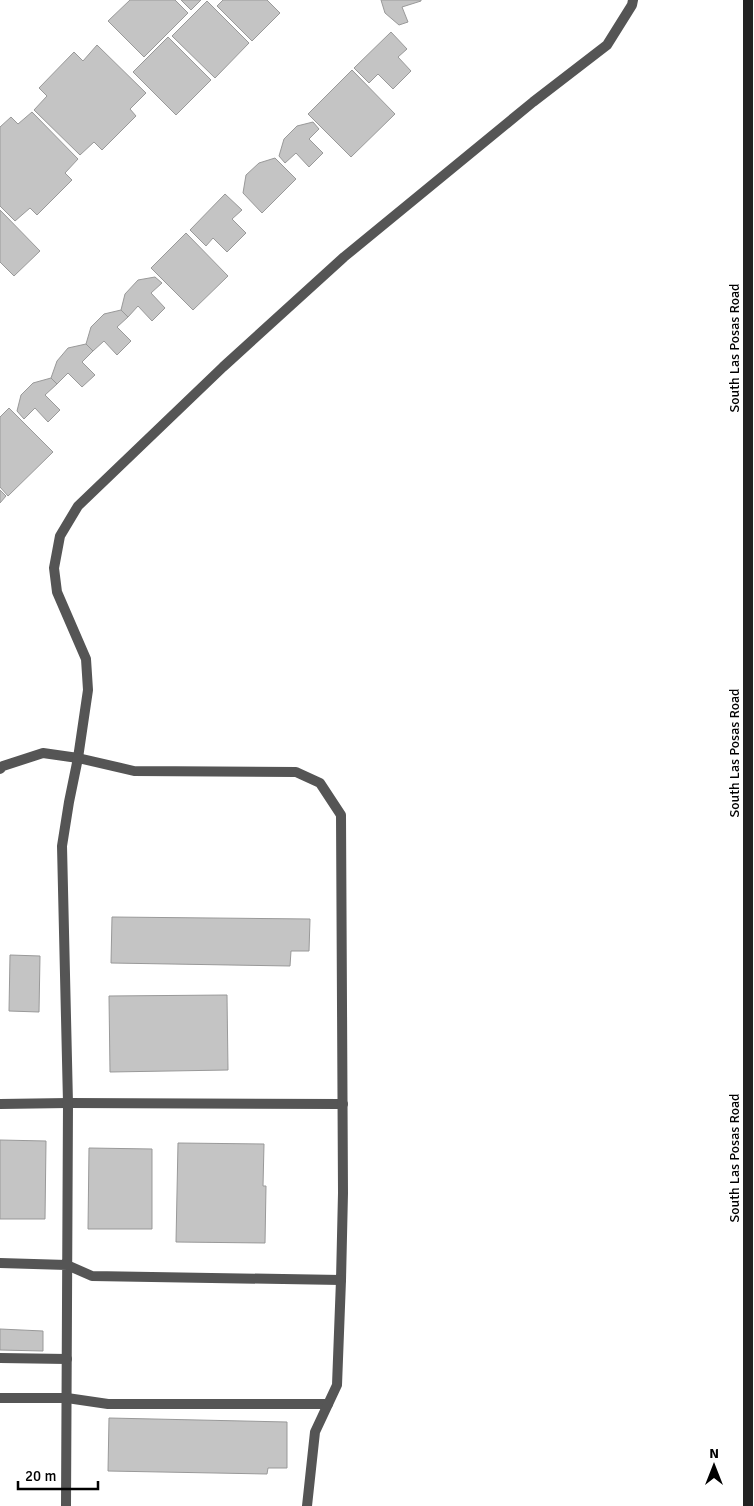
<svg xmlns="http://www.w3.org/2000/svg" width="754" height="1506" font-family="Signika,sans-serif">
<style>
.building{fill:#c4c4c4;stroke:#999}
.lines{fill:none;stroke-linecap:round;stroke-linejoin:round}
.lane{stroke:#555;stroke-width:10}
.secondary{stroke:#222;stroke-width:10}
.labels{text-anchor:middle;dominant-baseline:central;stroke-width:4.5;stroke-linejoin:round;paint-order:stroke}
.street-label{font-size:14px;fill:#000;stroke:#fff}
</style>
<rect width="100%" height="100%" fill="#fff"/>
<!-- building -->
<g class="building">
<polygon points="130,0 175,0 188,13 144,57 108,21"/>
<polygon points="181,0 201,0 191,10"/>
<polygon points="223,0 267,0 280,13 252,41 217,6"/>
<polygon points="381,0 421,0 421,1 402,7 408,22 399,25 385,13"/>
<polygon points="207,1 249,43 215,78 172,36"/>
<polygon points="391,32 407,49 398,57 411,71 393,89 378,74 369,83 354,68"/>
<polygon points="168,37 211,80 176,115 133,72"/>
<polygon points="97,45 146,93 130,109 136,116 102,150 94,142 80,155 34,110 47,96 39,88 74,52 83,61"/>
<polygon points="352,70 395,114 351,157 308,114"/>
<polygon points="32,112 78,159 65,173 72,180 37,215 30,208 15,221 0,206 0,127 11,117 18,124"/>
<polygon points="313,122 319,129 309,139 323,153 309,167 296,153 285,163 279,156 284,139 297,126"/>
<polygon points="275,158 296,179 262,213 243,193 246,175 259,163"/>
<polygon points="225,194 242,210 232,219 246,233 227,252 213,238 206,246 190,230"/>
<polygon points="0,210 40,251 14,276 0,262"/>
<polygon points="186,233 228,276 193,310 151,268"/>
<polygon points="155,277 162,283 151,293 165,308 152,321 138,306 128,317 121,310 125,294 138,280"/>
<polygon points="121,310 128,317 117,327 131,341 117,355 104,341 93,351 86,344 91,327 104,314"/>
<polygon points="86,344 93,351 82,362 95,375 82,387 68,373 57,384 51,378 57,361 68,348"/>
<polygon points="51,378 57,384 45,395 60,410 48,422 35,408 24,419 17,411 21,395 33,383"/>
<polygon points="9,408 53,452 8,496 0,487 0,417"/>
<polygon points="0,490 6,496 0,503"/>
<polygon points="112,917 310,919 309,951 291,951 290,966 111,963"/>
<polygon points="10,955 40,956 39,1012 9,1011"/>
<polygon points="227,995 228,1070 110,1072 109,996"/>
<polygon points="0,1140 46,1141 45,1219 0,1219"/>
<polygon points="178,1143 264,1144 263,1186 266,1186 265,1243 176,1242"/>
<polygon points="89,1148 152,1149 152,1229 88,1229"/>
<polygon points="0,1329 43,1331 43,1351 0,1350"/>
<polygon points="109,1418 287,1422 287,1468 268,1468 267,1474 108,1471"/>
</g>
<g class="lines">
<!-- lane -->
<g class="lane">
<polyline points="0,769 3,766 43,753 78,758 88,690 86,659 57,592 54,568 60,536 78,506 223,367 344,257 533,102 607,45 632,5 633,0"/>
<polyline points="0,1104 68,1103 343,1104"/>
<polyline points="0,1263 67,1265 92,1276 341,1280 343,1193 341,815 320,783 296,772 134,771 78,758 69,802 62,846 68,1103 66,1506"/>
<polyline points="0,1358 67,1359"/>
<polyline points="0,1398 67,1398 108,1404 328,1404"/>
<polyline points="307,1506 315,1432 337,1385 341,1280"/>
</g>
<!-- secondary -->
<polyline class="secondary" points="748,0 748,1506"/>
</g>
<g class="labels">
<!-- street labels -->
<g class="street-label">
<text transform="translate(734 348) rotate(-90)">South Las Posas Road</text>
<text transform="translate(734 753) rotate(-90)">South Las Posas Road</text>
<text transform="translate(734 1158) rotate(-90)">South Las Posas Road</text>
</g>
</g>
<!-- north arrow -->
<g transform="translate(714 1466)" stroke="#ffffff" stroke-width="4" paint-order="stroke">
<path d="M0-4L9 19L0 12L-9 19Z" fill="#000000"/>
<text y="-8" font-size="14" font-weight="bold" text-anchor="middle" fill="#000000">N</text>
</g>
<!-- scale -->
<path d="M18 1481v8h80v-8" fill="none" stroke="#000000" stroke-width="2.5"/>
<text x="25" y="1481" font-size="15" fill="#000000" stroke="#ffffff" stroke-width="4" paint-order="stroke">20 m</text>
</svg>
